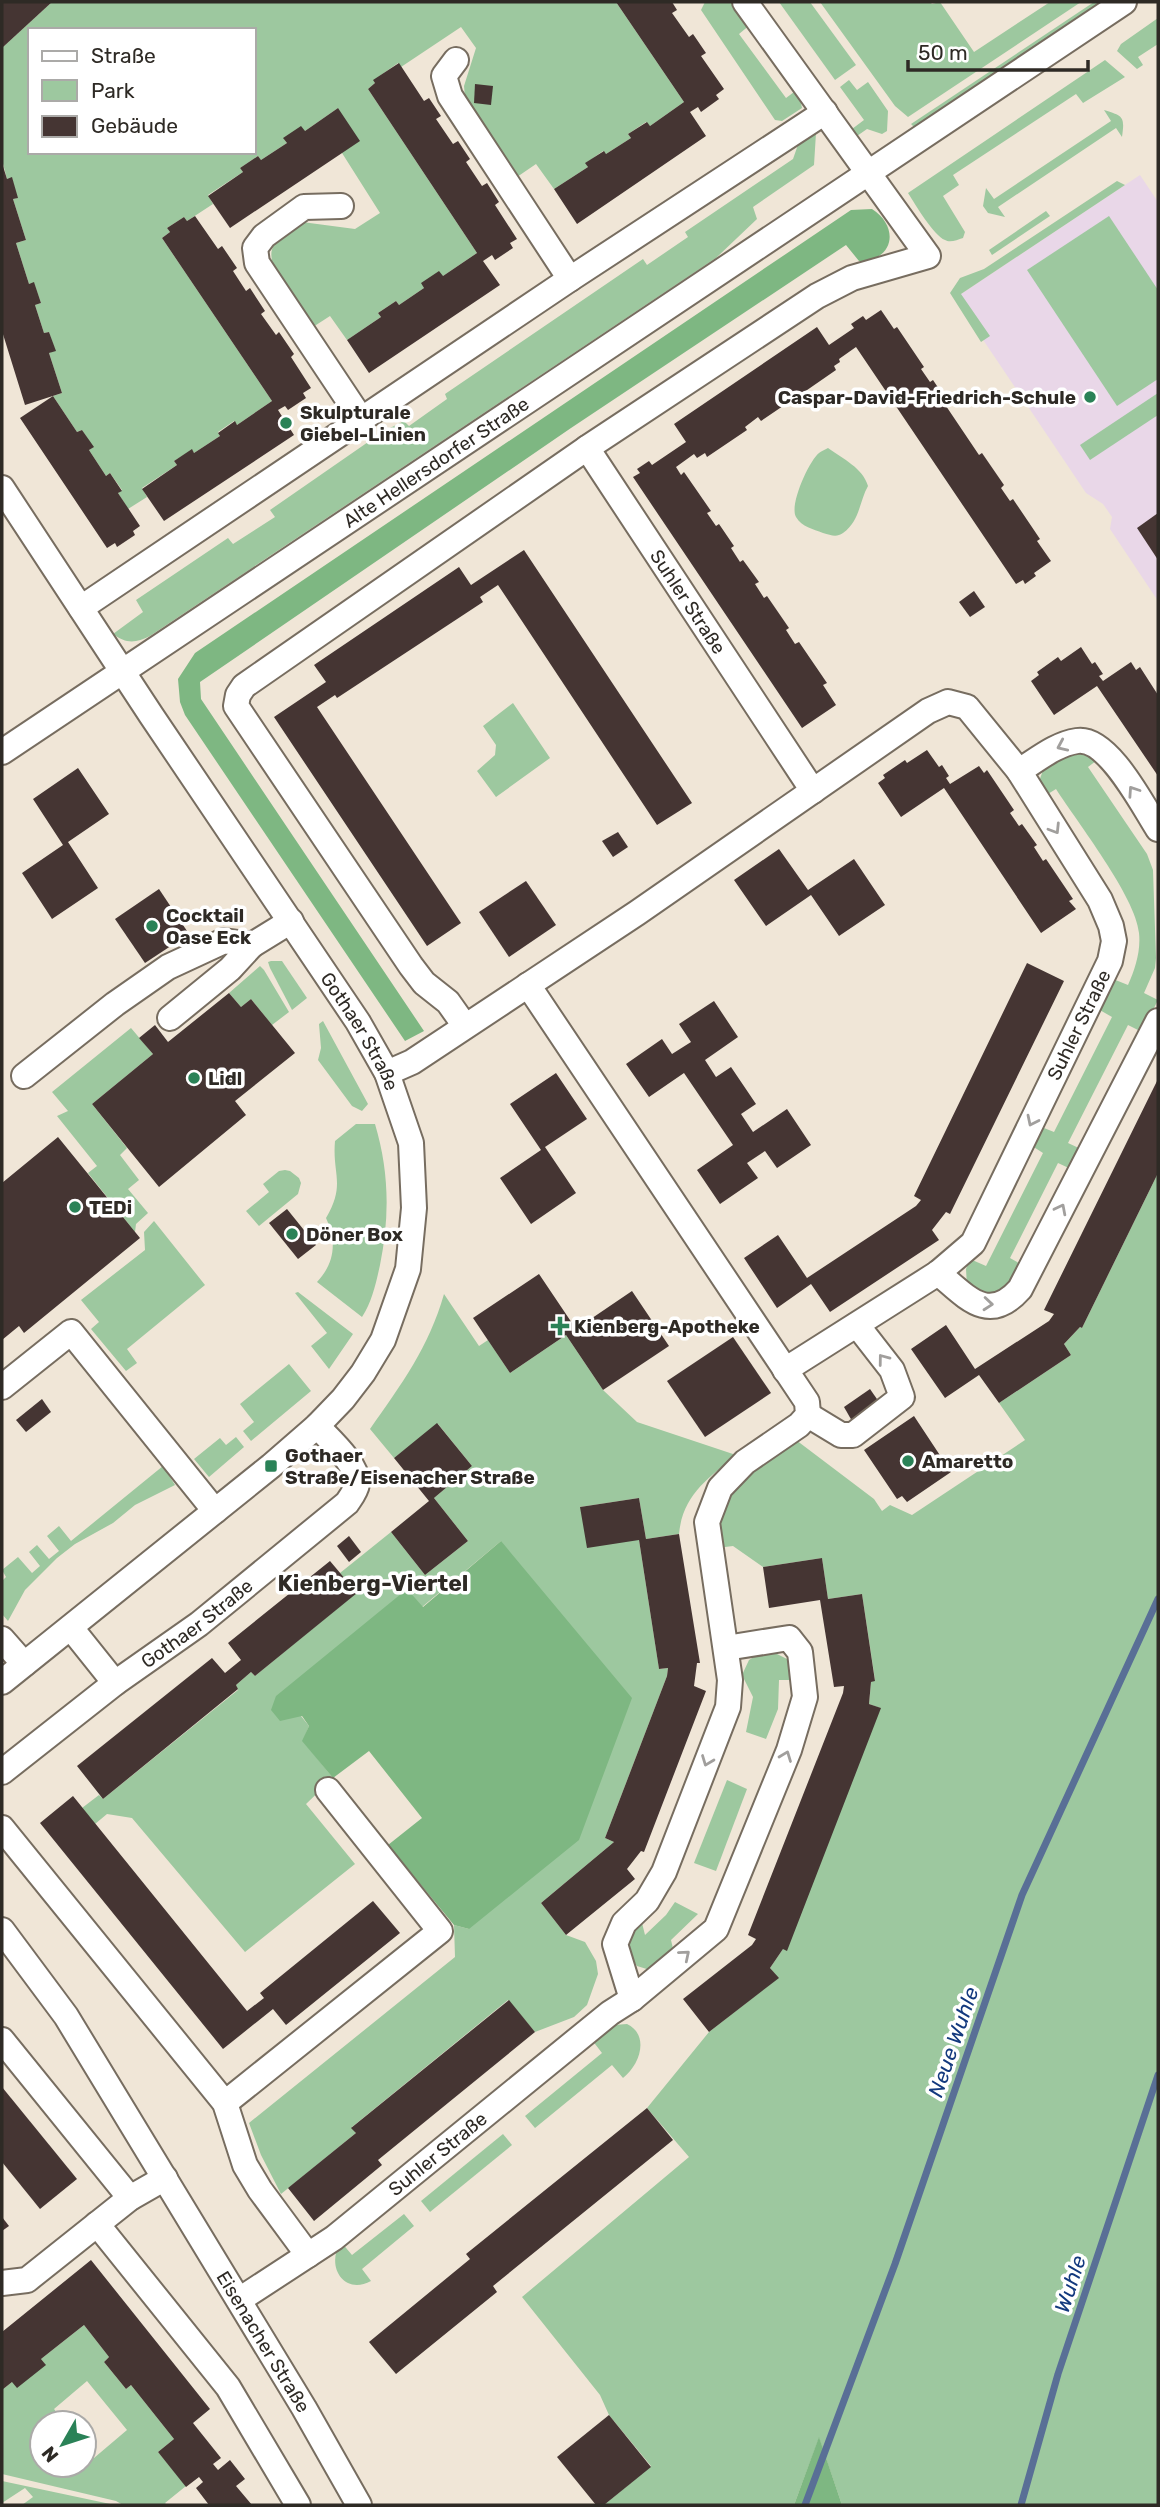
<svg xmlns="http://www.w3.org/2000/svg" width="1160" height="2507" font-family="Rubik,sans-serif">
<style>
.education{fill:#e9d7e8}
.green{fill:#9dc89f;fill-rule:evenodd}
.forest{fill:#7eb782}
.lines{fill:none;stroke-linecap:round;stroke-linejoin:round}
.stream{stroke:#596f96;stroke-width:7}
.building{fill:#453533}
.minor-casing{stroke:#776d60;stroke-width:28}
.minor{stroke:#fff;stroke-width:24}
.oneway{stroke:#a19f9d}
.poi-dot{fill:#2a8257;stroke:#fff;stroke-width:2.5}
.labels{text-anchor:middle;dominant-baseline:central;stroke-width:7;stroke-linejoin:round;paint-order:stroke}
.poi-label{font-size:19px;font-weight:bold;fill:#2e2a25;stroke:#fff;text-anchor:start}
.street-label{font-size:19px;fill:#2e2a25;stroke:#fff}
.water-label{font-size:21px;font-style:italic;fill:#13397e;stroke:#fff}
.quarter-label{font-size:23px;font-weight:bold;fill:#2e2a25;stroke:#fff}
</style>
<rect width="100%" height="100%" fill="#f0e6d7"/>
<!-- education -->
<polygon class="education" points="1140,175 1158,202 1158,601 1110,529 1112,517 1103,504 1086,493 957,301 961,294"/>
<!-- green -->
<g class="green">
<path d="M52,2H616L684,102L650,126L646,122L628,134L631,138L606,154L603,151L586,163L588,167L554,189L536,164L517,177L465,98L464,86L476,48L461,27L401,67L398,63L374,80L375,83L368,89L477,253L443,276L422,283L424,288L399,305L396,301L378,313L381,317L347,340L330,316L313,327C301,310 263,267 273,247C278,236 292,229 302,222L355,229L380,213L342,153L338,108L305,131L284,139L287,143L261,160L258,156L240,168L243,172L208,195L213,204L187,221L184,217L167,228L170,232L162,238L272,401L237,425L234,421L218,432L220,436L194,453L192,450L174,461L177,465L142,488L147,497L128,509L118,493L122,490L110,473L106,476L89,450L93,447L82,430L77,432L53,396L62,393L49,353L55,350L49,332L44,333L35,305L41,303L34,283L29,284L16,243L26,240L13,199L17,198L12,178L7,179L2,160V48ZM30,30H254V152H30Z"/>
<polygon points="705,2 731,2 751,24 739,34 786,98 798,89 802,108 782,121 775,120 701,10"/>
<polygon points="779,2 810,2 856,65 835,80"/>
<polygon points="820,2 930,2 932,4 940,2 974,52 1050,2 1081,2 908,117 895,106"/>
<polygon points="1094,2 1102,2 914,127 911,124"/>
<polygon points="1158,18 1158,44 1138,57 1143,65 1137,69 1117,51 1121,44"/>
<path d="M1105,60L1125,77L1083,103L1076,94L953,175L959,185L943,196L965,232L963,238C957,240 950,243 945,240C934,236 915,204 908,193Z"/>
<polygon points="849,80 857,90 868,82 888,111 887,131 882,134 867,129 857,136 852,129 864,120 840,87"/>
<path d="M1104,110C1123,116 1125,116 1122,137L1116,128L998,207L1005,217L988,213L983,206L986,188L994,199L1111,121Z"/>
<path d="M816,133L814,165L753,207L757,219L716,258L150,636C136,643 126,644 113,634L143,612L136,600L228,538L233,544L275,517L270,510L384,431L404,421L409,426L447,399L445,394L643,259L647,265L688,237L685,232L793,159L800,139Z"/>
<polygon points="1117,181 1125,185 961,294 990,336 981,342 950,293 960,278 984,269"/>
<polygon points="1046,211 1050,216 992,255 989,250"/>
<polygon points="1109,216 1158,290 1158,379 1117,406 1027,270"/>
<polygon points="1158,393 1158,415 1090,460 1080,445"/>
<path d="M828,448C843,459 863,468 868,486C859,502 860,521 843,533C836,538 831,535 823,533C813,529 802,527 796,517C789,505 809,461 819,453C821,451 825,450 828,448Z"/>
<polygon points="513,703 550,758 496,797 477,771 495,755 496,745 483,726"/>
<path d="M1077,748L1100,758L1088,767L1147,854L1153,870L1156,958L1155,968L1144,993L1158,1000L1142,1032L1128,1025L1068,1143L1083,1150L1073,1170L1058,1163L1010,1258L1024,1266L996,1299L967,1286L966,1269L970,1259L986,1266L1043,1153L1029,1144L1039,1126L1054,1132L1112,1017L1098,1009L1113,979L1128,985C1135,969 1141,951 1139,933C1136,897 1077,822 1056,789L1043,797L1038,784L1045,765Z"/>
<polygon points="271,961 282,961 307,998 292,1010 270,968 268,962"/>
<polygon points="260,966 264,970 289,1012 272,1025 251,999 241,1007 229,993"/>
<polygon points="323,1021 368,1104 362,1111 352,1106 318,1060 321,1048 319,1024"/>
<polygon points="131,1028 153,1054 92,1104 127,1148 120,1155 139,1180 128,1189 148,1213 136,1224 135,1232 88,1173 97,1166 57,1116 68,1111 52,1092"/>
<path d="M356,1124H375C389,1171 390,1216 380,1265C376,1283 372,1302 362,1317L317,1282C335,1263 337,1241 326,1218C346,1184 332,1174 335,1141Z"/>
<polygon points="285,1170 290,1171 299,1178 301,1183 298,1194 259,1226 246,1211 269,1192 263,1184 279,1171"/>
<path d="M1158,1173V2505H842L819,2438L794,2505H604L651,2466L609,2415L600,2395L522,2297L689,2157L647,2108L709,2032L778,1978L770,1968L783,1949L880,1708L869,1704L871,1682L875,1680L862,1594L828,1599L822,1558L763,1567L733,1546L717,1548C717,1541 714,1533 716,1526C724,1486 764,1461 796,1440L874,1499L882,1511L890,1505L912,1515L1025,1440L999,1403L1071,1355L1064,1344L1080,1327L1082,1328Z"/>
<polygon points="154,1221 205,1285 127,1349 137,1363 126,1371 91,1329 99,1322 81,1300 145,1250 144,1232"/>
<polygon points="298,1292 353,1334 329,1369 311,1346 327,1333 295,1293"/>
<path d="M444,1294L479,1346L488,1340L510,1373L566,1335L603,1390L637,1422L736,1455C708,1479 683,1494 679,1534L646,1539L639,1498L580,1507L639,1540L659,1669L668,1668L667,1676L605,1838L614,1842L541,1903L566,1935L585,1942L596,1961L598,1974L587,2005L574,2017L535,2032L508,2000L352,2127L356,2133L281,2194L261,2155L249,2123L455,1957L454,1925L469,1929L501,1541L422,1607L407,1590L301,1716L309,1726L303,1741L333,1778L306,1804L355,1864L245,1952L132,1818L107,1814L95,1824L82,1808L99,1795L103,1799L238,1690L236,1685L251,1672L255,1676L356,1593L340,1573L391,1532L425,1575L468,1541L434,1498L472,1466L438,1424L394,1458L370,1429C401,1385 429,1347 444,1294Z"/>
<polygon points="289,1364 311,1391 251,1441 243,1431 254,1422 240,1404"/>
<polygon points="236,1437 244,1447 209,1477 194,1459 220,1438 226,1445"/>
<polygon points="163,1466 175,1485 135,1505 113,1523 75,1544 57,1558 25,1590 8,1621 2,1614 2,1581 6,1577 2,1570 18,1557 32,1573 40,1566 29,1552 37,1545 49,1559 59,1551 47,1536 59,1526 71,1541"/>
<polygon points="762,1652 773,1652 789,1660 796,1680 779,1680 778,1709 766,1739 746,1732 753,1697 742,1675 749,1660"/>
<polygon points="727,1780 747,1789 716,1871 694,1863"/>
<polygon points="675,1902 698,1914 671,1940 675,1957 650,1970 637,1966 626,1950 630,1929 641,1919 645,1935 666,1915"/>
<path d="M627,2024C650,2035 640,2065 623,2078L612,2065L535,2128L525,2116L602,2053L592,2040L614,2025Z"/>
<polygon points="503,2134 512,2145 430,2212 421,2201"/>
<path d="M404,2214L414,2226L362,2269L371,2281C344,2296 325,2266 341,2242L352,2255Z"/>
<path d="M84,2325L109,2357L104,2362L126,2389L131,2385L174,2439L158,2452L186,2486L165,2503L167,2505H123L116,2501L2,2474V2390L12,2382L45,2364L41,2359ZM87,2381L127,2430L94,2458L84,2447V2465H42V2423H65L54,2409Z"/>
<polygon points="2,2481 115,2505 22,2505 33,2497 25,2488 2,2503"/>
</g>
<!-- forest -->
<g class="forest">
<path d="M872,209C900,227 894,261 859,261L846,245L571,428L200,682L201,699L424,1031L405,1041L185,715L180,702L178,679L195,653L851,210Z"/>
<polygon points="501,1541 632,1698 579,1840 469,1929 454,1925 388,1845 422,1818 369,1751 333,1778 302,1741 309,1726 302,1716 280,1721 271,1710 276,1696 407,1589 423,1607"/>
<polygon points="819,2437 842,2505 794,2505"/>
</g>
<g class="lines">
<!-- stream -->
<g class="stream">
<polyline points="805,2505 895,2264 1022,1895 1158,1599"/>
<polyline points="1021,2505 1058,2374 1158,2075"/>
</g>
</g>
<!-- building -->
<g class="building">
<polygon points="2,2 52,2 2,48"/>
<polygon points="616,2 672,2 677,10 672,13 689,37 693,34 706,53 701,56 724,89 716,95 719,99 701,112 698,107 690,112 706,136 577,224 554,189 588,167 585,163 604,151 606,154 631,138 628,134 647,122 650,126 684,102"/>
<polygon points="399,63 424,101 429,98 441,116 436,119 453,144 458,141 470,159 466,162 482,186 487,183 499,202 495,205 517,239 510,243 513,248 495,260 492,255 483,261 500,285 369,373 347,340 381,317 378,313 396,301 399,305 424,288 421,283 439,271 443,276 477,253 368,89 375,83 373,80"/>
<polygon points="475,84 493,86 491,105 474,103"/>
<polygon points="338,108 360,141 230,228 208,196 243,172 240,168 258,156 261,160 287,143 283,138 301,126 305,131"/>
<polygon points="2,163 7,179 12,177 18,198 13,199 26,240 16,243 29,284 34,282 41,303 35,305 44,333 49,332 56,351 49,353 62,393 25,405 2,331"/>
<polygon points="195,216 218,249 222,246 237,268 233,271 246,291 250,288 265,311 261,314 276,335 279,332 294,354 291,357 311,388 303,393 306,398 288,410 285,406 278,410 294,435 164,521 142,489 177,465 174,461 192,449 194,453 220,436 218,433 235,421 237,425 272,401 162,238 170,232 167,228 184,217 187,221"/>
<polygon points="881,310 894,329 897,327 924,367 921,369 930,382 933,380 947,401 944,403 979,455 982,453 1004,485 1001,488 1010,501 1013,499 1040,539 1037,541 1051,561 1034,573 1036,576 1025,584 1023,580 1016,584 856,347 839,359 840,362 834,366 836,370 797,397 794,393 780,403 783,406 761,421 758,417 745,427 747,430 707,457 705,453 697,458 694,454 676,467 681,475 684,472 711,511 707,513 716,526 719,524 734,546 731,548 740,562 743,560 759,582 755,584 764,598 767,596 789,628 786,630 795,644 799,642 827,683 823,685 836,705 802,728 633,477 640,473 637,469 649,461 652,465 686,442 674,424 817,327 829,345 854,328 851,324 863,316 866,320"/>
<polygon points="53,396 77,432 82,430 94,447 89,450 106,476 110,473 122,491 118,493 140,526 133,531 135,535 117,547 115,543 107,548 20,418"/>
<polygon points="1158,513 1158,560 1137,528"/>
<polygon points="524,550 692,803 657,825 498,585 480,597 483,602 337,698 335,695 317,707 461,923 427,946 274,717 326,682 314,665 459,567 471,585"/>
<polygon points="974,591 985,607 970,617 959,602"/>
<polygon points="1081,647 1092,664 1095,662 1103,674 1099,676 1103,681 1131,662 1136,670 1140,667 1158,695 1158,776 1097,686 1054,715 1031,681 1039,675 1037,672 1058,657 1061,661"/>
<polygon points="927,750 939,767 942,765 949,776 946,778 950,784 979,766 984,773 987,770 1014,810 1010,813 1019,826 1022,824 1037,845 1034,847 1043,861 1046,859 1073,899 1069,901 1076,909 1041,933 944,788 901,817 878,783 885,778 883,775 905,760 907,763"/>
<polygon points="78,768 109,814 68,842 98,888 52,919 22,873 63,845 33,799"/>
<polygon points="618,832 628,847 613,857 602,841"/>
<polygon points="779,849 808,890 854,859 885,905 839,936 811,895 766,926 734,880"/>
<polygon points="526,881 556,925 509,957 479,912"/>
<polygon points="159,889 189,934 145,963 115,919"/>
<polygon points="1027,963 1064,981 950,1214 946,1212 932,1230 939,1240 830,1312 811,1284 777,1308 744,1258 778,1235 807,1278 916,1206 921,1200 914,1196"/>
<polygon points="229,993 241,1007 251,999 295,1053 235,1101 246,1115 159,1187 92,1104 153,1054 139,1038 155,1025 168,1042"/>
<polygon points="714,1001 738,1037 705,1060 716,1077 731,1067 756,1104 741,1114 753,1132 787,1109 811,1145 777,1168 765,1151 747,1163 758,1178 720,1204 697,1170 733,1145 684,1073 649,1097 626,1064 662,1039 672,1054 691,1042 679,1024"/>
<polygon points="556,1073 587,1119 545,1147 576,1193 531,1224 500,1178 541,1150 510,1104"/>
<polygon points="1158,1079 1158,1173 1082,1328 1080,1327 1064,1344 1071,1355 999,1403 979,1375 945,1398 911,1349 946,1325 975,1369 1049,1321 1054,1314 1044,1310"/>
<polygon points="58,1137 140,1238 24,1333 19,1326 2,1340 2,1183"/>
<polygon points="287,1209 316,1245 298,1259 269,1223"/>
<polygon points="539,1274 576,1329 632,1291 669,1346 603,1390 566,1335 510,1373 473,1318"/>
<polygon points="733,1337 771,1393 705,1437 667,1381"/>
<polygon points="870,1389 879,1402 852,1421 844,1407"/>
<polygon points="42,1399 51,1412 26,1432 16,1420"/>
<polygon points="914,1416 951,1472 907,1502 902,1496 897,1499 864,1450"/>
<polygon points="437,1423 472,1466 434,1498 468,1541 425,1575 391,1532 429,1501 394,1458"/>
<polygon points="639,1498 646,1539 679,1534 700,1663 697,1663 694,1686 706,1691 644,1852 641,1851 627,1869 635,1879 566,1935 541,1903 614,1842 605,1838 667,1676 668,1668 659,1669 639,1540 587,1548 580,1507"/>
<polygon points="349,1536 361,1552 349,1562 337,1546"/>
<polygon points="822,1558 828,1599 862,1594 875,1681 871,1682 869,1704 881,1708 787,1951 783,1949 770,1968 779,1978 709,2032 683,1999 752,1945 756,1939 748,1935 843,1693 844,1686 834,1687 820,1600 769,1608 763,1567"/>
<polygon points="330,1561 357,1593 255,1676 251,1672 236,1685 238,1689 103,1799 77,1766 212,1658 225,1673 241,1660 228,1643"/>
<polygon points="73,1796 247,2011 264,1998 260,1993 373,1901 400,1933 286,2025 273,2009 223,2049 40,1823"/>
<polygon points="509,2000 535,2032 378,2160 382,2165 314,2221 288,2188 356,2133 351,2128"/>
<polygon points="2,2087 77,2179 40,2209 2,2162"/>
<polygon points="647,2108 673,2140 493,2286 497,2292 396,2374 369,2342 470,2259 466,2254"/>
<polygon points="2,2217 9,2226 2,2231"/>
<polygon points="91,2260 210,2409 193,2423 221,2458 213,2464 218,2470 230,2460 245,2479 236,2486 252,2505 209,2505 196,2488 203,2482 199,2477 186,2487 158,2452 174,2439 131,2385 126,2389 104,2362 109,2357 84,2325 41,2359 46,2365 17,2388 12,2382 2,2390 2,2332"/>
<polygon points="609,2415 651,2467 604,2505 596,2505 557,2457"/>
</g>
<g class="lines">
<defs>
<g id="minor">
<polyline points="456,60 444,76 450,96 570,279"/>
<polyline points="341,206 304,207 264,236 255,248 257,263 361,419"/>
<path id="s1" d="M587,448L813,791"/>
<path id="s2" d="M2,488L151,715L358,1022L387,1073L411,1143L414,1208L408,1269L383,1340L363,1373L343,1399L317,1426L271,1466L2,1682"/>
<polyline points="81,608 570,279 825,112"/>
<path id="s3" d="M2,752L1124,2"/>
<path d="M1019,771C1037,760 1056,744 1077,741C1108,736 1143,806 1158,829"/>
<polyline points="528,985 807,1402 808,1415 799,1425 745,1462 720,1488 707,1522 730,1680 728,1707 664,1872 647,1901 624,1923 615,1944 632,1999"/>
<polyline points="170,1018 230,969 252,945"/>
<polyline points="465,1026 448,1002 424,983 411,966 236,706 238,695 244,686 587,448 817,296 852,278 928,256 745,2"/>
<polyline points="387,1073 412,1062 637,913 928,711 948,702 967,707 1019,771 1100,900 1111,926 1114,941 1110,961 973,1243 938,1273 785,1370"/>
<polyline points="24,1076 115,1004 168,967 224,941 252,945 291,921"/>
<path d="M938,1273C966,1296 988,1325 1020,1289L1158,1021"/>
<polyline points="2,1387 71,1332 215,1511"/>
<polyline points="808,1415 841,1435 853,1435 902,1397 892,1370 857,1325"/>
<polyline points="71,1628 115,1683"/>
<polyline points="2,1639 24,1664"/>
<path id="s4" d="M2,1772L115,1683L199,1624L347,1503C351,1497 356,1491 357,1484C359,1465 329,1439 317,1426"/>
<polyline points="2,1828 225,2103 245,2165 260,2190 308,2255"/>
<path id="s5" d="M2,1930L66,2016L304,2408L359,2505"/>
<polyline points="2,2040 130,2198"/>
<polyline points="225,2103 440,1931 328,1790"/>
<polyline points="97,2224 228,2387 298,2505"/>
<polyline points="2,2283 27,2280 130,2198 165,2178"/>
<path id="s6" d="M239,2300L334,2238L610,2013L632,1999L716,1929L789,1750L805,1697L800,1652L789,1638L726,1648"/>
</g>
</defs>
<!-- minor casing -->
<use href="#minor" class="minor-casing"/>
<!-- minor -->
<use href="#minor" class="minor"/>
</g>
<!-- one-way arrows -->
<defs><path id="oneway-chevron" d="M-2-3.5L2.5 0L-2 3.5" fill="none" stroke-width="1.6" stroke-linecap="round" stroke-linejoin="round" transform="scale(1.75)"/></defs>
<g class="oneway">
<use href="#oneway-chevron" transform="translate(1062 746) rotate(156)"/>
<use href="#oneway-chevron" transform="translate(1133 791) rotate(-124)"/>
<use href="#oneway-chevron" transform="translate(1055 829) rotate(58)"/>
<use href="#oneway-chevron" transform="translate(1032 1121) rotate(116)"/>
<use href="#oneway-chevron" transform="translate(1061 1209) rotate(-63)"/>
<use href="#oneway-chevron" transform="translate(988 1304) rotate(5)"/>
<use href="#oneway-chevron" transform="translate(883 1359) rotate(-127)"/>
<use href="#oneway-chevron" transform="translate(786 1756) rotate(-69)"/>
<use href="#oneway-chevron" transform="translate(707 1761) rotate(111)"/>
<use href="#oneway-chevron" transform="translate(685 1955) rotate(-40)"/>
</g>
<!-- markers -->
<g class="poi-dot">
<circle cx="1090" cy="397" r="7"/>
<circle cx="286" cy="423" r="7"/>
<circle cx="152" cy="926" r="7"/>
<circle cx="194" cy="1078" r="7"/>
<circle cx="75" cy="1207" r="7"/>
<circle cx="292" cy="1234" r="7"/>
<path d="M556.5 1315.5h7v7h7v7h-7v7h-7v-7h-7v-7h7z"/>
<circle cx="908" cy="1461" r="7"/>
<rect x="264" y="1459" width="14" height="14" rx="3.5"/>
</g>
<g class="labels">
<!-- poi labels -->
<g class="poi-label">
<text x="1076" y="397" text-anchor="end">Caspar-David-Friedrich-Schule</text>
<text x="300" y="412">Skulpturale<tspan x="300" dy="22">Giebel-Linien</tspan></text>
<text x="166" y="915">Cocktail<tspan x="166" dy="22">Oase Eck</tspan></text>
<text x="208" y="1078">Lidl</text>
<text x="89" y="1207">TEDi</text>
<text x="306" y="1234">Döner Box</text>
<text x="574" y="1326">Kienberg-Apotheke</text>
<text x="285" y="1455">Gothaer<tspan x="285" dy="22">Straße/Eisenacher Straße</tspan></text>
<text x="922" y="1461">Amaretto</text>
</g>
<!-- street labels -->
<g class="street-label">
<text stroke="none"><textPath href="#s3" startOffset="522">Alte Hellersdorfer Straße</textPath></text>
<text stroke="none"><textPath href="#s1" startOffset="184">Suhler Straße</textPath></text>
<text transform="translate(1079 1025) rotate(-64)">Suhler Straße</text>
<text stroke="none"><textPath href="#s2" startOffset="651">Gothaer Straße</textPath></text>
<text stroke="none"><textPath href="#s4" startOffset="245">Gothaer Straße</textPath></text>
<text stroke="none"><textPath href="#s6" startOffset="247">Suhler Straße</textPath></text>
<text stroke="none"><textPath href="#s5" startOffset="488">Eisenacher Straße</textPath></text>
</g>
<!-- water labels -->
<g class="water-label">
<text transform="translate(953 2042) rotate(-71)">Neue Wuhle</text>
<text transform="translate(1070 2284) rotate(-72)">Wuhle</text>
</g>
<!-- quarter labels -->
<g class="quarter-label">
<text x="373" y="1583">Kienberg-Viertel</text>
</g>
</g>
<!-- border -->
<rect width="1160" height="2507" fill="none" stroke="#2e2a25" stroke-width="7"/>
<!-- legend -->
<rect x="28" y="28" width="228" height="126" fill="#ffffff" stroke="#abaaa8" stroke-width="2"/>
<rect x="42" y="51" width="35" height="10" fill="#ffffff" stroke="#abaaa8" stroke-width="2"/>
<text x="91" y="63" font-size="21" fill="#2e2a25">Straße</text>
<rect x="42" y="80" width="35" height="21" fill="#9dc89f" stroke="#abaaa8" stroke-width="2"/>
<text x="91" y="98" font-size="21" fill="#2e2a25">Park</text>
<rect x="42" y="116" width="35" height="21" fill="#453533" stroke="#abaaa8" stroke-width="2"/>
<text x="91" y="133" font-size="21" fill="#2e2a25">Gebäude</text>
<!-- north arrow -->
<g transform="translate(63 2444) rotate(231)"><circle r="33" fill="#ffffff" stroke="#abaaa8" stroke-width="2"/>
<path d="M0-5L12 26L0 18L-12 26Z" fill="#2a8257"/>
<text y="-10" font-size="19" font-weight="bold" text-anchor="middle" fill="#2e2a25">N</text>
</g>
<!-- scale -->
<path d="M908 60v10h180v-10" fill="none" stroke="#2e2a25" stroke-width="3.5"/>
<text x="918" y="60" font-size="21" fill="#2e2a25" stroke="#ffffff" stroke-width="5" paint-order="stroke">50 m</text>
</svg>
